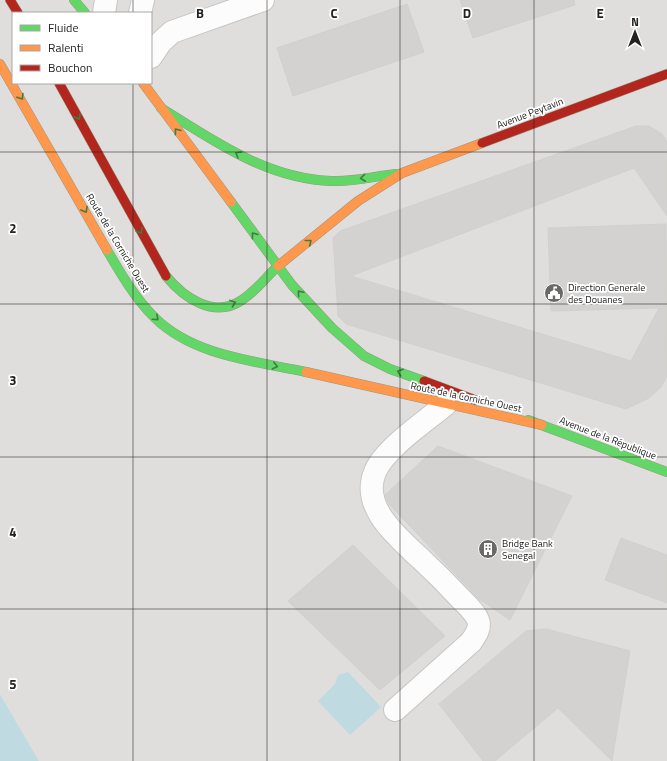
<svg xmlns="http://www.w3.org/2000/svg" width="667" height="761" font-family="'Titillium Web',sans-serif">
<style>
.residential{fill:#dfdedc;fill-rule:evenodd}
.water{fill:#bfdae1}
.building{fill:#d4d2d0;stroke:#d2d0cc}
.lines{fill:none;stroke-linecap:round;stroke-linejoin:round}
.street-casing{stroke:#c7c6c5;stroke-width:24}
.fast-casing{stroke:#979982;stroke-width:10}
.slow-casing{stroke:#979982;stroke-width:10}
.jam-casing{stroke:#979982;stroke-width:10}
.street{stroke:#fdfcfc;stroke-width:22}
.fast{stroke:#63d668;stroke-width:9}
.slow{stroke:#ff974d;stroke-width:9}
.jam{stroke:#b3261e;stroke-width:9}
.oneway{stroke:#427c45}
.grid{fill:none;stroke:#222;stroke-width:1;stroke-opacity:0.55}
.labels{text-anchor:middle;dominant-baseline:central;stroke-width:3.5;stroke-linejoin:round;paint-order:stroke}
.street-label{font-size:10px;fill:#222;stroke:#fff}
.poi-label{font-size:10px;fill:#222;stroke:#fff;text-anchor:start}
.grid-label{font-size:13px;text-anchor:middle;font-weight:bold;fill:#222;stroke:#fff;stroke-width:3.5;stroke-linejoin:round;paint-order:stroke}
</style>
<rect width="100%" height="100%" fill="#efeeeb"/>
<!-- residential -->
<path class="residential" d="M0,0H667V761H39L0,694ZM13,13H151V83H13Z"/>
<!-- water -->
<g class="water">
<polygon points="348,672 381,707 350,735 318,701 335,684 338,675"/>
<polygon points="0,694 39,761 0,761"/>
</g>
<!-- building -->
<g class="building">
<polygon points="460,0 574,0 575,5 473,38"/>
<polygon points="407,4 424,52 293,96 277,48"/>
<polygon points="636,126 649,126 662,134 667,142 667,216 634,168 351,276 631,361 659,308 551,311 548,228 666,224 667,376 661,387 649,398 626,409 346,324 338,316 333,238 340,231"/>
<polygon points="438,446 572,496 510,620 479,599 389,504 385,495"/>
<polygon points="621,538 667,555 667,603 605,580"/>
<polygon points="353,545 445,636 380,690 288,601"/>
<polygon points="546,629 630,651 612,761 558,708 495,761 483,761 439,704 526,631"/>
</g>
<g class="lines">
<defs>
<g id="street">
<polyline points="104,13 106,0"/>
<polyline points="140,13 143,0"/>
<polyline points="151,57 161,42 172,32 263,0"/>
<path d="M395,710L471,642C476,635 481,628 478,620C475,612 466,604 461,599C448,585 435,572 422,560C399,538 360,508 375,472C384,449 426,421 445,405"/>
</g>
<g id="fast">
<polyline points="74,0 85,13"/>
<path d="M161,108C214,141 267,179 332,181C354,182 375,176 396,174"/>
<path d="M107,250C121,274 135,298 154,317C193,356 255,361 306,372"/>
<polyline points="278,266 292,285 332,328 364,356 390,369 424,381"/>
<path d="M166,276C184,298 214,319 242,300C256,291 266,277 278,266L231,202"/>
<polyline points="528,420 667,472"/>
</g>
<g id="slow">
<polyline points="0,64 107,250"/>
<polyline points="143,83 231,202"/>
<polyline points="278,266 358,201 402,173 482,143"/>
<polyline points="306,372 542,425"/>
</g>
<g id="jam">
<polyline points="10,0 18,13"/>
<polyline points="59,83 166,276"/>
<polyline points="482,143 667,74"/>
<polyline points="424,381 475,400"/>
</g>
</defs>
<!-- street casing -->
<use href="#street" class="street-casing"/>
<!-- fast casing -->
<use href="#fast" class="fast-casing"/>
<!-- slow casing -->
<use href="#slow" class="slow-casing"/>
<!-- jam casing -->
<use href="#jam" class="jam-casing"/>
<!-- street -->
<use href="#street" class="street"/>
<!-- fast -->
<use href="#fast" class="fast"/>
<!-- slow -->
<use href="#slow" class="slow"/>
<!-- jam -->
<use href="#jam" class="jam"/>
</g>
<!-- one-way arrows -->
<defs><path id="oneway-chevron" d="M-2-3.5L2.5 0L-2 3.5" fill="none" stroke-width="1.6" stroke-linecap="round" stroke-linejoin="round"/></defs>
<g class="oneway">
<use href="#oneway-chevron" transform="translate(21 97) rotate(58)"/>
<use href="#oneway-chevron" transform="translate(78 117) rotate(61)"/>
<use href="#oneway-chevron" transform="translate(177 131) rotate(-127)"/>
<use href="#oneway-chevron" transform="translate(238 154) rotate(-150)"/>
<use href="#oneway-chevron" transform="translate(363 178) rotate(174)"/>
<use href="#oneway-chevron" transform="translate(85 210) rotate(61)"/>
<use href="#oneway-chevron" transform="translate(140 231) rotate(61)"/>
<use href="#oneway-chevron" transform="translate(254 235) rotate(-128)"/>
<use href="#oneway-chevron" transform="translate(309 242) rotate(-39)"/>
<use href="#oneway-chevron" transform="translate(300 293) rotate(-131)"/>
<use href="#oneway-chevron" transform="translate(233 303) rotate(-20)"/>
<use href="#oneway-chevron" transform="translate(156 318) rotate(42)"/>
<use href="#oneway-chevron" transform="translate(275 366) rotate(13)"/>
<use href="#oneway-chevron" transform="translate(400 372) rotate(-161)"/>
</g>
<!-- grid -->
<path class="grid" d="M133,0V13M267,0V761M400,0V761M534,0V761M133,83V761M0,152H667M0,304H667M0,457H667M0,609H667"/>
<!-- icons -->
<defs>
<symbol id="civic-disc" viewBox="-11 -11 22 22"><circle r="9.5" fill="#6a6968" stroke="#fff"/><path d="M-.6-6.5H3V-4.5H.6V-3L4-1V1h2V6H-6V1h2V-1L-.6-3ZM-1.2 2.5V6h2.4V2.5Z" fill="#fff"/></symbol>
<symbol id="building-disc" viewBox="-11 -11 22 22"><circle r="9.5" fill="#6a6968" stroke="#fff"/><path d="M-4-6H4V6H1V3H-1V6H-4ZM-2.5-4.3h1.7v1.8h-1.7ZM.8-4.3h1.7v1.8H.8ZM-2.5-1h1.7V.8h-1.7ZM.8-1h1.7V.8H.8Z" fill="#fff"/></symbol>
</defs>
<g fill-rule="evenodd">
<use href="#civic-disc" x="543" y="282" width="22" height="22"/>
<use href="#building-disc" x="477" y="538" width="22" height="22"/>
</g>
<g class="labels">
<!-- street labels -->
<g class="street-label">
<text transform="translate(530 113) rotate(-21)">Avenue Peytavin</text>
<text transform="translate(118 243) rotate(59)">Route de la Corniche Ouest</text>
<text transform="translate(466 397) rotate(12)">Route de la Corniche Ouest</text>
<text transform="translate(608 438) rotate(21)">Avenue de la République</text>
</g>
<!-- poi labels -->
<g class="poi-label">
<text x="568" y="287">Direction Generale<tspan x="568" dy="12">des Douanes</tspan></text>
<text x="502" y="543">Bridge Bank<tspan x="502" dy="12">Senegal</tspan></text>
</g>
</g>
<g class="grid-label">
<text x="200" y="18">B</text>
<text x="334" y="18">C</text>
<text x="467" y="18">D</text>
<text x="600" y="18">E</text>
<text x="13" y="233">2</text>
<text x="13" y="385">3</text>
<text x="13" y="537">4</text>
<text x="13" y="689">5</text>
</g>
<!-- legend -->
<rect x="12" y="12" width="140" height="72" fill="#ffffff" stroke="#a7a7a7"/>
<rect x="20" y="25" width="20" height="6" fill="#63d668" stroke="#a7a7a7"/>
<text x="48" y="32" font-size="12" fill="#222222">Fluide</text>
<rect x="20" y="45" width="20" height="6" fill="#ff974d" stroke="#a7a7a7"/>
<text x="48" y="52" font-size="12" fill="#222222">Ralenti</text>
<rect x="20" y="65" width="20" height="6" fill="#b3261e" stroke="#a7a7a7"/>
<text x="48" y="72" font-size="12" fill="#222222">Bouchon</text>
<!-- north arrow -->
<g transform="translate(635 32)" stroke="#ffffff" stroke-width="3" paint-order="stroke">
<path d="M0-3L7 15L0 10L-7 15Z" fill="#222222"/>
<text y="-6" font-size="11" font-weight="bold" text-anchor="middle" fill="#222222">N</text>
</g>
</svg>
